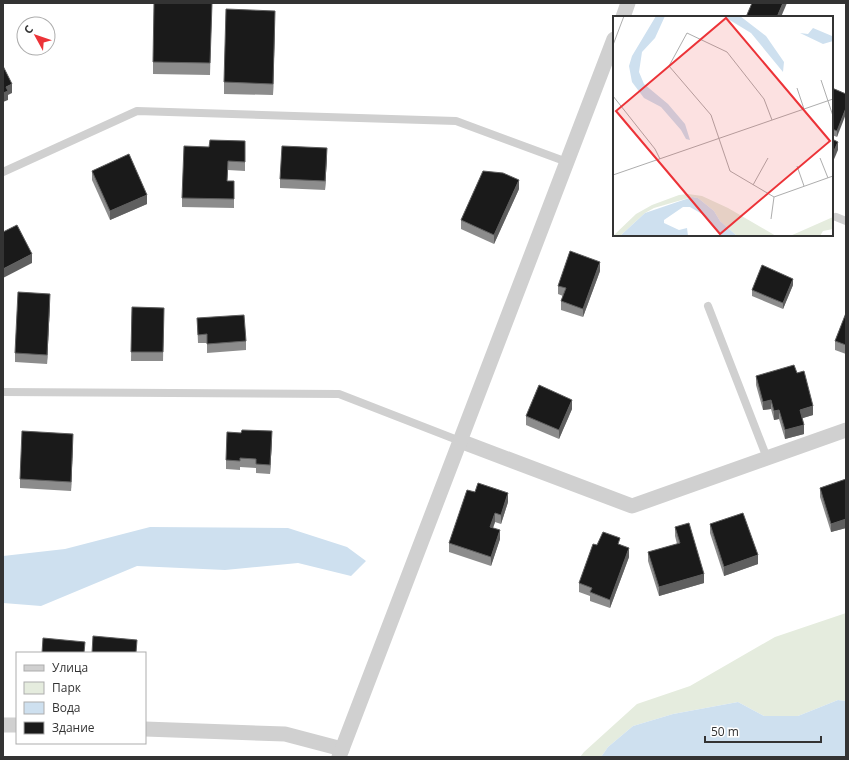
<svg xmlns="http://www.w3.org/2000/svg" width="849" height="760" font-family="'Open Sans',sans-serif">
<style>
.green{fill:#e5ecde}
.water{fill:#cee0ef}
.lines{fill:none;stroke-linecap:round;stroke-linejoin:round}
.lane{stroke:#d0d0d0;stroke-width:8}
.street{stroke:#d0d0d0;stroke-width:15}
.wall{fill:#8c8c8c}
.shaded-wall{fill:#5f5f5f}
.building{fill:#1a1a1a;stroke:#5f5f5f}
.inset-road{fill:none;stroke:#adadad;stroke-width:1}
.view{fill:#ec3338;fill-opacity:0.15;stroke:#ec3338;stroke-width:2}
.inset-edge{fill:none;stroke:#333;stroke-width:2}
</style>
<rect width="100%" height="100%" fill="#fff"/>
<!-- green -->
<polygon class="green" points="846,613 846,701 838,700 798,716 764,716 738,702 673,714 633,726 608,747 601,757 580,757 584,752 637,704 690,686 775,637"/>
<!-- water -->
<g class="water">
<polygon points="150,527 288,528 347,547 366,561 351,576 298,563 225,570 137,566 41,606 3,603 3,556 65,549"/>
<polygon points="838,700 846,701 846,757 601,757 608,747 633,726 673,714 738,702 764,716 798,716"/>
</g>
<g class="lines">
<!-- lane -->
<g class="lane">
<polyline points="3,172 137,111 456,121 567,162"/>
<polyline points="836,217 846,221"/>
<polyline points="708,306 767,458"/>
<polyline points="3,392 339,394 460,441"/>
</g>
<!-- street -->
<g class="street">
<polyline points="623,17 628,3"/>
<polyline points="460,441 632,506 846,430"/>
<polyline points="3,725 17,725"/>
<polyline points="145,729 285,734 342,749"/>
<polyline points="339,757 614,39"/>
</g>
</g>
<!-- wall -->
<g class="wall">
<polygon points="212,3 210,75 153,74 153,62"/>
<polygon points="275,22 273,95 224,94 224,82"/>
<polygon points="832,88 846,94 837,137 832,135"/>
<polygon points="245,141 245,171 228,170 227,181 234,181 234,208 182,207 182,198 209,147"/>
<polygon points="327,157 325,190 280,188 280,179"/>
<polygon points="92,171 147,204 110,220 92,180"/>
<polygon points="519,189 494,244 461,229 461,220"/>
<polygon points="600,271 583,317 561,310 561,301 563,296 558,294 558,286"/>
<polygon points="793,285 783,309 752,296 752,290"/>
<polygon points="50,303 47,364 15,362 15,353"/>
<polygon points="132,307 164,308 163,361 131,361"/>
<polygon points="846,313 846,354 835,350 835,341"/>
<polygon points="197,318 246,341 246,350 207,353 207,343 198,343"/>
<polygon points="756,376 813,415 802,418 804,434 785,439 779,419 774,420 771,409 763,410 756,385"/>
<polygon points="572,409 559,439 526,425 526,416"/>
<polygon points="272,440 270,474 256,473 256,468 240,467 240,470 226,469 226,460"/>
<polygon points="73,443 71,491 20,488 20,479"/>
<polygon points="846,479 846,528 831,532 820,497 820,488"/>
<polygon points="508,502 501,524 495,522 493,528 500,539 491,566 449,552 449,543"/>
<polygon points="710,524 758,564 724,576 710,533"/>
<polygon points="675,527 704,583 659,596 648,561 648,552 677,544 675,536"/>
<polygon points="620,544 629,557 610,608 590,601 590,596 579,592 579,583 597,545"/>
</g>
<!-- shaded-wall -->
<g class="shaded-wall">
<polygon points="783,3 787,3 781,17 777,17"/>
<polygon points="275,11 275,22 273,95 273,84"/>
<polygon points="12,84 12,93 8,95 8,100 3,102 3,93 6,87"/>
<polygon points="846,108 846,114 837,137 837,131"/>
<polygon points="838,142 838,150 832,164 832,155"/>
<polygon points="327,148 327,157 325,190 325,181"/>
<polygon points="519,180 519,189 494,244 494,235"/>
<polygon points="147,195 147,204 110,220 110,211"/>
<polygon points="32,254 32,263 3,278 3,269"/>
<polygon points="600,262 600,271 583,317 583,309"/>
<polygon points="793,279 793,285 783,309 783,303"/>
<polygon points="50,294 50,303 47,364 47,355"/>
<polygon points="572,400 572,409 559,439 559,430"/>
<polygon points="771,400 771,409 763,410 763,402"/>
<polygon points="813,406 813,415 800,419 800,410"/>
<polygon points="779,410 779,419 774,420 774,411"/>
<polygon points="804,425 804,434 785,439 785,430"/>
<polygon points="272,431 272,440 270,474 270,465"/>
<polygon points="73,434 73,443 71,491 71,482"/>
<polygon points="508,493 508,502 501,524 501,515"/>
<polygon points="495,513 495,522 490,536 490,527"/>
<polygon points="846,519 846,528 831,532 831,524"/>
<polygon points="500,530 500,539 491,566 491,557"/>
<polygon points="629,548 629,557 610,608 610,600"/>
<polygon points="758,555 758,564 724,576 724,567"/>
<polygon points="704,574 704,583 659,596 659,587"/>
</g>
<!-- building -->
<g class="building">
<polygon points="154,3 212,3 210,63 153,62"/>
<polygon points="752,3 783,3 777,17 746,17"/>
<polygon points="226,9 275,11 273,84 224,82"/>
<polygon points="3,66 12,84 6,87 8,91 3,93"/>
<polygon points="832,88 846,94 846,108 837,131 832,129"/>
<polygon points="832,139 838,142 832,155"/>
<polygon points="210,140 245,141 245,162 228,161 227,181 234,181 234,199 182,198 184,146 209,147"/>
<polygon points="282,146 327,148 325,181 280,179"/>
<polygon points="129,154 147,195 110,211 92,171"/>
<polygon points="483,171 503,173 519,180 494,235 461,220"/>
<polygon points="17,225 32,254 3,269 3,232"/>
<polygon points="570,251 600,262 583,309 561,301 566,288 558,286"/>
<polygon points="762,265 793,279 783,303 752,290"/>
<polygon points="18,292 50,294 47,355 15,353"/>
<polygon points="132,307 164,308 163,352 131,352"/>
<polygon points="846,313 846,345 835,341"/>
<polygon points="244,315 246,341 207,344 207,334 198,335 197,318"/>
<polygon points="794,365 797,373 804,371 813,406 800,410 804,425 785,430 779,410 774,411 771,400 763,402 756,376"/>
<polygon points="539,385 572,400 559,430 526,416"/>
<polygon points="242,430 272,431 270,465 256,464 256,459 240,458 240,461 226,460 227,432 241,433"/>
<polygon points="22,431 73,434 71,482 20,479"/>
<polygon points="846,479 846,519 831,524 820,488"/>
<polygon points="478,483 508,493 501,515 495,513 490,527 500,530 491,557 449,543 467,490 475,492"/>
<polygon points="743,513 758,555 724,567 710,524"/>
<polygon points="689,523 704,574 659,587 648,552 680,543 675,527"/>
<polygon points="603,532 620,538 618,544 629,548 610,600 590,592 592,588 579,583 593,544 597,545"/>
<polygon points="93,636 137,640 136,653 92,653"/>
<polygon points="43,638 85,642 84,653 42,653"/>
</g>
<!-- overview -->
<g transform="translate(613 16)">
<rect width="220" height="220" fill="#fff"/>
<path d="M75,178L89,180L115,192L163,220H124L107,205L101,195L85,182L79,181L41,192L32,197L7,220H0L23,198L39,189L66,179ZM220,201V213L210,215L207,220H177Z" fill="#e5ecde"/>
<path d="M43,0H52L42,22L29,36L26,56L31,68L55,88L72,108L77,124L73,123L68,114L48,91L31,82L19,66L16,50L19,40ZM110,0H127L153,20L171,46L170,56L138,17ZM200,12L219,20L220,25L210,28L187,17L195,18ZM79,181L85,182L101,195L107,205L124,220H109L89,198L77,191H70L51,204V207L66,214L74,212L75,220H7L32,197Z" fill="#cee0ef"/>
<path class="inset-road" d="M0,29L11,0M208,64L220,100M184,72L191,93M0,80L42,133L47,143M159,104L151,83L114,36L74,17L56,50L98,99L117,155L161,181L220,160M207,142L215,162M184,150L191,170M0,159L220,83M140,169L155,142M158,203L161,181"/>
<path class="view" d="M113,2L217,125L107,218L3,95Z"/>
<rect width="220" height="220" class="inset-edge"/>
</g>
<!-- border -->
<rect width="849" height="760" fill="none" stroke="#333333" stroke-width="8"/>
<!-- legend -->
<rect x="16" y="652" width="130" height="92" fill="#ffffff" stroke="#adadad"/>
<rect x="24" y="665" width="20" height="6" fill="#d0d0d0" stroke="#adadad"/>
<text x="52" y="672" font-size="12" fill="#333333">Улица</text>
<rect x="24" y="682" width="20" height="12" fill="#e5ecde" stroke="#adadad"/>
<text x="52" y="692" font-size="12" fill="#333333">Парк</text>
<rect x="24" y="702" width="20" height="12" fill="#cee0ef" stroke="#adadad"/>
<text x="52" y="712" font-size="12" fill="#333333">Вода</text>
<rect x="24" y="722" width="20" height="12" fill="#1a1a1a" stroke="#adadad"/>
<text x="52" y="732" font-size="12" fill="#333333">Здание</text>
<!-- north arrow -->
<g transform="translate(36 36) rotate(310)"><circle r="19" fill="#ffffff" stroke="#adadad"/>
<path d="M0-3L7 15L0 10L-7 15Z" fill="#ec3338"/>
<text y="-6" font-size="11" font-weight="bold" text-anchor="middle" fill="#333333">С</text>
</g>
<!-- scale -->
<path d="M705 736v6h116v-6" fill="none" stroke="#333333" stroke-width="2"/>
<text x="711" y="736" font-size="12" fill="#333333" stroke="#ffffff" stroke-width="3" paint-order="stroke">50 m</text>
</svg>
